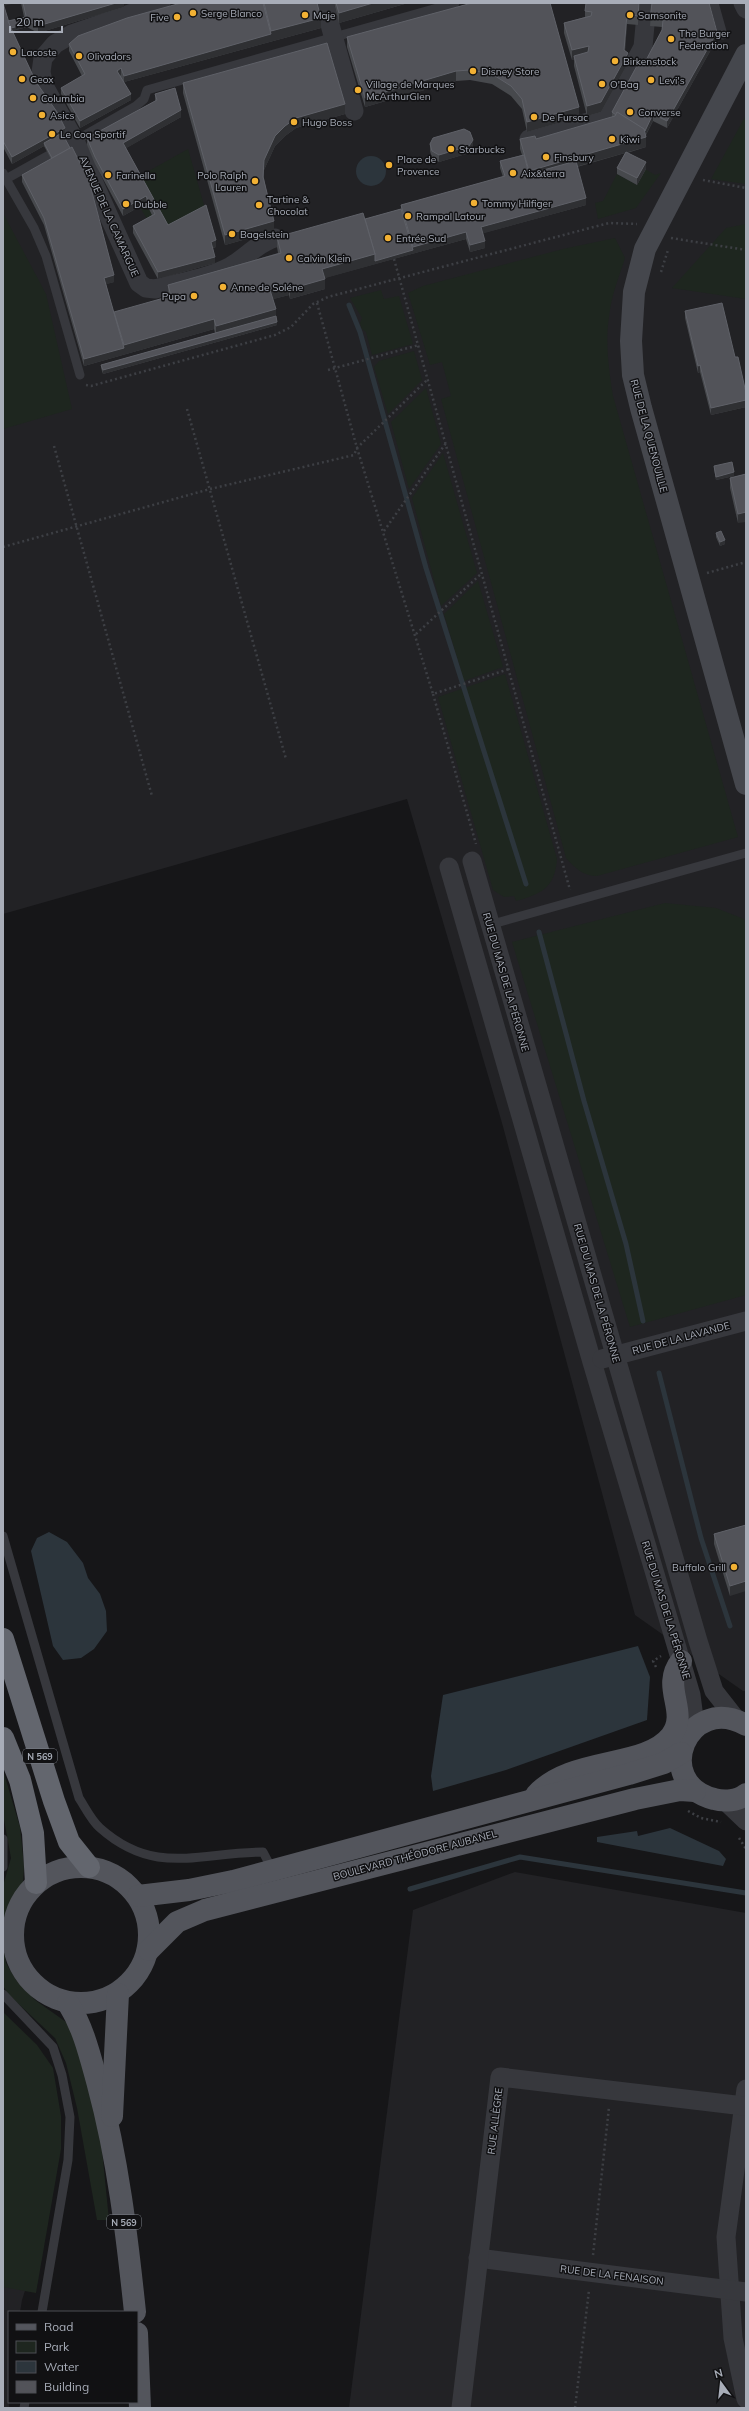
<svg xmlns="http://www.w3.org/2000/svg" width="749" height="2411" font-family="Mulish,sans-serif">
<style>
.built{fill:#222225}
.green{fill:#1e261f}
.water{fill:#2c353c}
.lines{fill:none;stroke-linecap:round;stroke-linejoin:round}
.stream{stroke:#2c353c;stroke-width:5}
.path{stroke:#3d3f44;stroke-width:2.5;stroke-dasharray:2 3;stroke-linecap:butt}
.lane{stroke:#37383d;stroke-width:9}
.street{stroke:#37383d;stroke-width:19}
.secondary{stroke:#45474d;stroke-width:22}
.primary{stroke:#53555c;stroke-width:22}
.highway{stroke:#63666e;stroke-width:22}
.wall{fill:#47494d}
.shaded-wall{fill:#2f3033}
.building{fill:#525359;stroke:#5f6168}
.poi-dot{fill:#f2b134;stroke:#111113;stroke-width:1.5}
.labels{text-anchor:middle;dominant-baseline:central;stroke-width:3;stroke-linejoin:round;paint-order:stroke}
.shield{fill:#111113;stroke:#7b7e86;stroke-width:1}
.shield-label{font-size:9px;font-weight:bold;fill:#a8adb8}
.poi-label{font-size:10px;fill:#a8adb8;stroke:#111113;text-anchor:start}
.street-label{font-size:10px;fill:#a8adb8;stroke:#111113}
</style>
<rect width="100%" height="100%" fill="#161618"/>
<!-- built -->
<g class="built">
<polygon points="3,3 746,3 746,1691 743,1691 635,1615 502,1123 407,799 3,914"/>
<polygon points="515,1872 746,1913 746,2408 349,2408 413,1910"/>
<polygon points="3,2213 48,2219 22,2300 20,2312 9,2312 9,2408 3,2408"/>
</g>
<!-- green -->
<g class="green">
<polygon points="746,115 746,184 711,179"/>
<polygon points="188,149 206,212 168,232 149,223 140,207 150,201 138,177"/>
<polygon points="645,169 655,175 661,173 636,208 598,219 595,203 603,201 617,174 637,185"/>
<polygon points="3,213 46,294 72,409 3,429"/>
<polygon points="746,224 746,299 672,288 726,228"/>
<path d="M615,238L625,258C619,277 611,296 609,317C605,343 609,371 613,396L738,837L597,876C583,876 575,868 566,858L441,399L451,396L442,362L430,365L408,293L423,286L563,249Z"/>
<polygon points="381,290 384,299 399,296 413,344 372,355 366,332 362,329 360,323 362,318 350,298"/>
<polygon points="414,351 422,380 388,414 374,367 379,361"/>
<polygon points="426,388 441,444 409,489 391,422"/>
<polygon points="443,453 477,573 441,606 412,498"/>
<polygon points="478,581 503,667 464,681 444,614"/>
<path d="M505,674L557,859C555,888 541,894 516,901L514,896L504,897L493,890L438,697Z"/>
<polygon points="665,903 716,908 744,919 746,926 746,1295 630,1327 512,942"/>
<polygon points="3,1770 20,1827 24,1866 23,1883 7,1909 3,1940 3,1886 11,1858 3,1814"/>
<polygon points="3,1945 6,1963 16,1980 35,2000 66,2022 75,2036 100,2130 109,2220 97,2220 77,2108 66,2063 55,2038 9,1995 3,1986"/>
<polygon points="3,2012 37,2045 53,2068 61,2116 61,2149 36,2293 3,2287"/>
</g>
<!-- water -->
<g class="water">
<circle cx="371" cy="171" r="15"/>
<polygon points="49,1532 67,1542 83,1563 88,1578 100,1594 106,1611 107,1631 94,1649 81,1658 63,1660 53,1646 31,1551 37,1538"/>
<polygon points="638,1646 650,1677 647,1720 506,1770 433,1791 431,1776 443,1695"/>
<polygon points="670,1828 719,1851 726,1859 723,1866 597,1842 597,1837 637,1831 638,1836"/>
</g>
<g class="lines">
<!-- stream -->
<g class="stream">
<polyline points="349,305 360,332 426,568 526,884"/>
<polyline points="539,932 584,1101 626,1244 643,1321"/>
<polyline points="659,1373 701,1538 730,1626"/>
<polyline points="410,1889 520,1857 746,1893"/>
</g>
<!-- path -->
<g class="path">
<polyline points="703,180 746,188"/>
<polyline points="671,238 746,250"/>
<polyline points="394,259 570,890"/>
<polyline points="661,272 668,250"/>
<polyline points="317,303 357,448 433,694 509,669"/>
<polyline points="328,370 419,345"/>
<polyline points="86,385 91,386 275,335 291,327 313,304 328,297 609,223 637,224"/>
<polyline points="187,409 286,759"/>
<polyline points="54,446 152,796"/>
<polyline points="384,531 446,443"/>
<polyline points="3,547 210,489 354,455 357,448 428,379"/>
<polyline points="707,573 746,562"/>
<polyline points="416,634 482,573"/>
<polyline points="433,694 476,844"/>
<polyline points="656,1667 653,1661 661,1656"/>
<polyline points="688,1811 701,1818 721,1822"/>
<polyline points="739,1838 746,1849"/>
<polyline points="593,2255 609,2107"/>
<polyline points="575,2408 589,2290"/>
</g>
<!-- lane -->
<g class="lane">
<polyline points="714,3 723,35"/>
<polyline points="73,142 136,106 144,99 147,90 455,3"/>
<polyline points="3,173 6,179 60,149"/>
<polyline points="6,179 34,228 46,256 80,375"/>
<polyline points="489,925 746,853"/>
<path d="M3,1536L79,1798C85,1807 91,1820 100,1828C155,1877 200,1852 263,1852L273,1871"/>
<polyline points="3,1839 3,1867"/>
<polyline points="3,1994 53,2047 62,2075 70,2117 68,2160 42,2312"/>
<polyline points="24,2408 25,2402"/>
</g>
<!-- street -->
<g class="street">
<path d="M161,3L72,34L55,44L43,58L41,72L44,86L75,141L139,283L146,288L155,289C180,282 209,278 231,266C246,257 258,243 275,238"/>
<polyline points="324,3 354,111"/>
<polyline points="743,3 746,9"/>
<polyline points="529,139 606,117 643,47 647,3"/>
<polyline points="472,861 698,1641 714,1691 736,1719"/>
<polyline points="449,867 592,1362 691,1695 694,1718 691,1731"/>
<polyline points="602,1359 746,1321"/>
<polyline points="724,1800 746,1821"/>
<polyline points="746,2089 726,2237 733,2338 746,2399"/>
<polyline points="478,2258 746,2292"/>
<polyline points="461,2408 500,2077 744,2106"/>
</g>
<!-- secondary -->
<polyline class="secondary" points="746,55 645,249 634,292 631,341 633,375 641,408 746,784"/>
<!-- primary -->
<g class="primary">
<path d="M746,1725C687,1692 651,1783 714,1799C724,1802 738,1801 746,1794"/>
<path d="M536,1795C571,1756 645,1769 671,1736C690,1711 660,1688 681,1661"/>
<circle cx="81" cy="1935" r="68"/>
<polyline points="138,1896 189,1890 233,1881 629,1774 664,1763 681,1753"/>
<polyline points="149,1950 177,1922 205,1910 635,1799 680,1790 695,1791"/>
<path d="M68,2003C84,2029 90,2056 98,2085C118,2159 127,2236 135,2312"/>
<polyline points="112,2116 118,1994"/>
<polyline points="137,2333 140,2408"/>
</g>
<!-- highway -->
<g class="highway">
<polyline points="3,1639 54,1801 69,1842 89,1867"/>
<polyline points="3,1738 20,1780 33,1833 36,1883"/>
</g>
</g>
<!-- wall -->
<g class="wall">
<polygon points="3,3 8,21 24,17 21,3 124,3 124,7 38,33 27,27 12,31 36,82 65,135 63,135 114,282 106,284 114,314 168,297 168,285 278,253 277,247 277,237 365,219 401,209 401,205 503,177 500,168 500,161 522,155 520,149 520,139 536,139 612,117 612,112 644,64 662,30 662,27 650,26 652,3 717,39 667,128 653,121 646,135 646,147 627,153 646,169 637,185 617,174 617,168 625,153 577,167 586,205 483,233 485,248 470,252 466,239 324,278 325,289 290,299 289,295 273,299 277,325 103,374 101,368 101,365 215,333 214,329 84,366 44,225 22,182 22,175 51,159 44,146 12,164 3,147"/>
<polygon points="181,3 317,3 321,28 124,82 131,100 80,128 61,94 61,88 82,76 69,51 69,44"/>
<polygon points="334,3 408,3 339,23"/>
<polygon points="472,3 579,117 527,132 522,109 511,96 492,84 470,80 456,81 365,107 347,47 347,37"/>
<polygon points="640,3 638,25 627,24 625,51 628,63 601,112 587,116 574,66 574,60 572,60 564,33 564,23 585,17 585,11"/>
<polygon points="183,83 345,114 296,128 285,136 275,146 264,170 264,178 274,231 225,245 183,93"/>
<polygon points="155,94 181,117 126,148 168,225 216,247 213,248 215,263 158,279 133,233 133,226 152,215 146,203 123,216 95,164 87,145 87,138 155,101"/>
<polygon points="430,144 473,147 469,153 439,162 432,158 430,151"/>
<polygon points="685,311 735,357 746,393 746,407 711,415 700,372 698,373 685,318"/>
<polygon points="714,466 734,476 716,480 714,469"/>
<polygon points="746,474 738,523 730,488 730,478"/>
<polygon points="716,533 725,544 720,546 716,537"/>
<polygon points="746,1525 730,1596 714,1544 714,1534"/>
</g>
<!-- shaded-wall -->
<g class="shaded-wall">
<polygon points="3,3 16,3 3,6"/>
<polygon points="116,3 124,3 124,7 38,33 38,26"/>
<polygon points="373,3 408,3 339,23 339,13"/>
<polygon points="639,3 640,3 638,25 638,16"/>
<polygon points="627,14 627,24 624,59 628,53 628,63 601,112 587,116 587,106 624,50"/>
<polygon points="321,18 321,28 124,82 124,76 271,34 271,31"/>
<polygon points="27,24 27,27 9,32 9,28"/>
<polygon points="717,32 717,39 667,128 667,121"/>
<polygon points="589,46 589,55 574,56 574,60 572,60 572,50"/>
<polygon points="121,68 121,75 117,77 117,71"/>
<polygon points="456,71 456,81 365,107 365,98"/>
<polygon points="131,94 131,100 80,128 80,121"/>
<polygon points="345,104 345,114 296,128 285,136 275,146 264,170 263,187 264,160 275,136 285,126 296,118"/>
<polygon points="579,107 579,117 527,132 527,122"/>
<polygon points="181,110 181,117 123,150 123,143"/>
<polygon points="653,114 653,121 644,138 646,137 646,147 529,180 529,171 644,132"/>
<polygon points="65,128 65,135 46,145 44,143 44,146 12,164 12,157"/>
<polygon points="473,140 473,147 469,153 439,162 439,155"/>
<polygon points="646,162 646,169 637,185 637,178"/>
<polygon points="146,196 146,203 123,216 123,209"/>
<polygon points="586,198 586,205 481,234 481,227"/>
<polygon points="274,221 274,231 225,245 225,235"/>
<polygon points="466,232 466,239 322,279 322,269 375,254 413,250 413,247"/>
<polygon points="216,240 216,247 211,248 211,242"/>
<polygon points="485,241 485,248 470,252 470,245"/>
<polygon points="215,257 215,263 158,279 158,272"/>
<polygon points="114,275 114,282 104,285 104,278"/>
<polygon points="325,279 325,289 290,299 290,289"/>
<polygon points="289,285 289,295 270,300 270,290"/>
<polygon points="276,309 276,319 216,336 216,326"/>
<polygon points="214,319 214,329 84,366 84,359 124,348 124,345"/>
<polygon points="277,322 277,325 103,374 103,370"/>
<polygon points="700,365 700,372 698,373 698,366"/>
<polygon points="746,400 746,407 711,415 711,408"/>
<polygon points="734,472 734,476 716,480 716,477"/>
<polygon points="746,512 746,522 738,523 738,514"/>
<polygon points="725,540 725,544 720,546 720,542"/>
<polygon points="746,1581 746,1591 730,1596 730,1586"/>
</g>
<!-- building -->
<g class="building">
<polygon points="3,3 10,26 36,82 57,112 65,128 12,157 3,141"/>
<polygon points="23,3 116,3 38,26 27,20"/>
<polygon points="181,3 263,3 271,34 124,76 121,68 117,71 131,94 80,121 61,88 85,74 69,44 78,36 127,18"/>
<polygon points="264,3 317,3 321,18 271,31"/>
<polygon points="336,3 373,3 339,13"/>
<polygon points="472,3 550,3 579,107 527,122 522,99 511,86 492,74 470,70 456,71 365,98 347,37"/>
<polygon points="586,3 639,3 638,16 627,14 624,50 628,53 601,102 587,106 574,56 588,52 589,46 572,50 564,23 591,16 592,12 585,11"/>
<polygon points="652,3 709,3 717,32 667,121 653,114 645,131 644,129 617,112 616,115 612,112 639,62 644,64 662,30 663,20 650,19"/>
<polygon points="26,17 27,24 11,28 8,21"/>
<polygon points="327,43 345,104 296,118 285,126 275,136 264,160 263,177 274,221 225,235 183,83"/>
<polygon points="175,88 181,110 123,143 168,225 206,205 216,240 211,242 215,257 158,272 133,226 155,214 146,196 123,209 95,157 87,138 157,100 155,94"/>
<polygon points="617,112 644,129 646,137 529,171 520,139 535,136 536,139 615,116"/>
<polygon points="464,129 470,132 473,140 469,146 439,155 432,151 430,144 433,138"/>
<polygon points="62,133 70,148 52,158 44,143"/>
<polygon points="72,147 89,181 114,275 104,278 124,348 84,359 44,218 22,175"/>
<polygon points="626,152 646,162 637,178 617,168"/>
<polygon points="524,155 529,174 576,161 586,198 481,227 485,241 470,245 466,232 413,247 401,205 505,176 500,161"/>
<polygon points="401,209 413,250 375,261 375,254 365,219"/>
<polygon points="363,213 375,254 322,269 325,279 290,289 289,285 270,290 276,309 216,326 214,319 124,345 114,312 171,296 168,285 281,253 277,237"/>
<polygon points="722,303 735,357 738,357 746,393 746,400 711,408 700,365 698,366 685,311"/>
<polygon points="276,316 277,322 103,370 101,365"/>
<polygon points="732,462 734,472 716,477 714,466"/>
<polygon points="746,474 746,512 738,514 730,478"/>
<polygon points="721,531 725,540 720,542 716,533"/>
<polygon points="746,1525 746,1581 730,1586 714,1534"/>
</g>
<!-- markers -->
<g class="poi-dot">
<circle cx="193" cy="13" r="4"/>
<circle cx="305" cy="15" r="4"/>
<circle cx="630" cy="15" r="4"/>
<circle cx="177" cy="17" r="4"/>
<circle cx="671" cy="39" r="4"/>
<circle cx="13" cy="52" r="4"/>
<circle cx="79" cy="56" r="4"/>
<circle cx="615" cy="61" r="4"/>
<circle cx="473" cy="71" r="4"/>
<circle cx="22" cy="79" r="4"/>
<circle cx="651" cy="80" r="4"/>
<circle cx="602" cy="84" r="4"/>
<circle cx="358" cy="90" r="4"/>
<circle cx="33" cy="98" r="4"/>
<circle cx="630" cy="112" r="4"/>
<circle cx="42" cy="115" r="4"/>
<circle cx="534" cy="117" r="4"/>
<circle cx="294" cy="122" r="4"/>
<circle cx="52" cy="134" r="4"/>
<circle cx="612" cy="139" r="4"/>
<circle cx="451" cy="149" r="4"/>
<circle cx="546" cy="157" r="4"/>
<circle cx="389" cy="165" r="4"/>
<circle cx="513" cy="173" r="4"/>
<circle cx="108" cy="175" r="4"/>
<circle cx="255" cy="181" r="4"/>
<circle cx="474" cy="203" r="4"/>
<circle cx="126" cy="204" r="4"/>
<circle cx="259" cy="205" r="4"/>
<circle cx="408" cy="216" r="4"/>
<circle cx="232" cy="234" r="4"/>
<circle cx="388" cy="238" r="4"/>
<circle cx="289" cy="258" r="4"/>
<circle cx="223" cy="287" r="4"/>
<circle cx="194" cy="296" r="4"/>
<circle cx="734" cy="1567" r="4"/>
</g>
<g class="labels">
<!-- shield labels -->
<g class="shield">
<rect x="23" y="1749" width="34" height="14" rx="3"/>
<rect x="107" y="2215" width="34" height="14" rx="3"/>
</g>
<g class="shield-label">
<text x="40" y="1756">N 569</text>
<text x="124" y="2222">N 569</text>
</g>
<!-- poi labels -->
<g class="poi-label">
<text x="201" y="13">Serge Blanco</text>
<text x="313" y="15">Maje</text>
<text x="638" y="15">Samsonite</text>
<text x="169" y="17" text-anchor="end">Five</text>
<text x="679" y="33">The Burger<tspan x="679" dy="12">Federation</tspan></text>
<text x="21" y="52">Lacoste</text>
<text x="87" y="56">Olivadors</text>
<text x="623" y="61">Birkenstock</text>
<text x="481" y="71">Disney Store</text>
<text x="30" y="79">Geox</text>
<text x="659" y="80">Levi's</text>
<text x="366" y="84">Village de Marques<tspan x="366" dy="12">McArthurGlen</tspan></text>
<text x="610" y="84">O'Bag</text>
<text x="41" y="98">Columbia</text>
<text x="638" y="112">Converse</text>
<text x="50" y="115">Asics</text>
<text x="542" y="117">De Fursac</text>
<text x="302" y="122">Hugo Boss</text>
<text x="60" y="134">Le Coq Sportif</text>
<text x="620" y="139">Kiwi</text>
<text x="459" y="149">Starbucks</text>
<text x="554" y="157">Finsbury</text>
<text x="397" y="159">Place de<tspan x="397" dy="12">Provence</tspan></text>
<text x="521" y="173">Aix&amp;terra</text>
<text x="116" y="175">Farinella</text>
<text x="247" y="175" text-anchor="end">Polo Ralph<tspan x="247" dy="12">Lauren</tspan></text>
<text x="267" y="199">Tartine &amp;<tspan x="267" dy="12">Chocolat</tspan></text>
<text x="482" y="203">Tommy Hilfiger</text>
<text x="134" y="204">Dubble</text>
<text x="416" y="216">Rampal Latour</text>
<text x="240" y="234">Bagelstein</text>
<text x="396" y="238">Entrée Sud</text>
<text x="297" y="258">Calvin Klein</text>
<text x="231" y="287">Anne de Soléne</text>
<text x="186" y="296" text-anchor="end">Pupa</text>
<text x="726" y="1567" text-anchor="end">Buffalo Grill</text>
</g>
<!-- street labels -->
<g class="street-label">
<text transform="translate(109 216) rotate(66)">AVENUE DE LA CAMARGUE</text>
<text transform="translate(649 436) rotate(75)">RUE DE LA QUENOUILLE</text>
<text transform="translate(506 982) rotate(74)">RUE DU MAS DE LA PÉRONNE</text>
<text transform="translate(597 1293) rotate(74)">RUE DU MAS DE LA PÉRONNE</text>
<text transform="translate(681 1338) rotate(-15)">RUE DE LA LAVANDE</text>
<text transform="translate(666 1610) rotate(73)">RUE DU MAS DE LA PÉRONNE</text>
<text transform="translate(415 1855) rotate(-15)">BOULEVARD THÉODORE AUBANEL</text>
<text transform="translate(495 2121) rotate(-83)">RUE ALLÈGRE</text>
<text transform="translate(612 2275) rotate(7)">RUE DE LA FENAISON</text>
</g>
</g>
<!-- border -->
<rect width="749" height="2411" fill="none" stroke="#a8adb8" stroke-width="8"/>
<!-- legend -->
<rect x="8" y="2311" width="130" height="92" fill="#111113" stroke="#4d4f55"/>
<rect x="16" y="2324" width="20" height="6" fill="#53555c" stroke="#4d4f55"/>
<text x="44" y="2331" font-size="12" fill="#a8adb8">Road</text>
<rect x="16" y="2341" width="20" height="12" fill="#1e261f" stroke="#4d4f55"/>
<text x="44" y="2351" font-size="12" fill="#a8adb8">Park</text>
<rect x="16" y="2361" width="20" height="12" fill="#2c353c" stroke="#4d4f55"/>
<text x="44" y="2371" font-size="12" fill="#a8adb8">Water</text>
<rect x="16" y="2381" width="20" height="12" fill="#525359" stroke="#4d4f55"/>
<text x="44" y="2391" font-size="12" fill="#a8adb8">Building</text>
<!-- north arrow -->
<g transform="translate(721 2383) rotate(345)" stroke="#111113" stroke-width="3" paint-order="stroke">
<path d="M0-3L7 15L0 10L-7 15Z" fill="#a8adb8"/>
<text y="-6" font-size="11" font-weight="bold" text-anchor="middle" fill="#a8adb8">N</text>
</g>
<!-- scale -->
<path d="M10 26v6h52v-6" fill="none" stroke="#a8adb8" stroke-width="2"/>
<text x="16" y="26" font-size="12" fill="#a8adb8" stroke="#111113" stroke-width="3" paint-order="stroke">20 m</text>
</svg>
